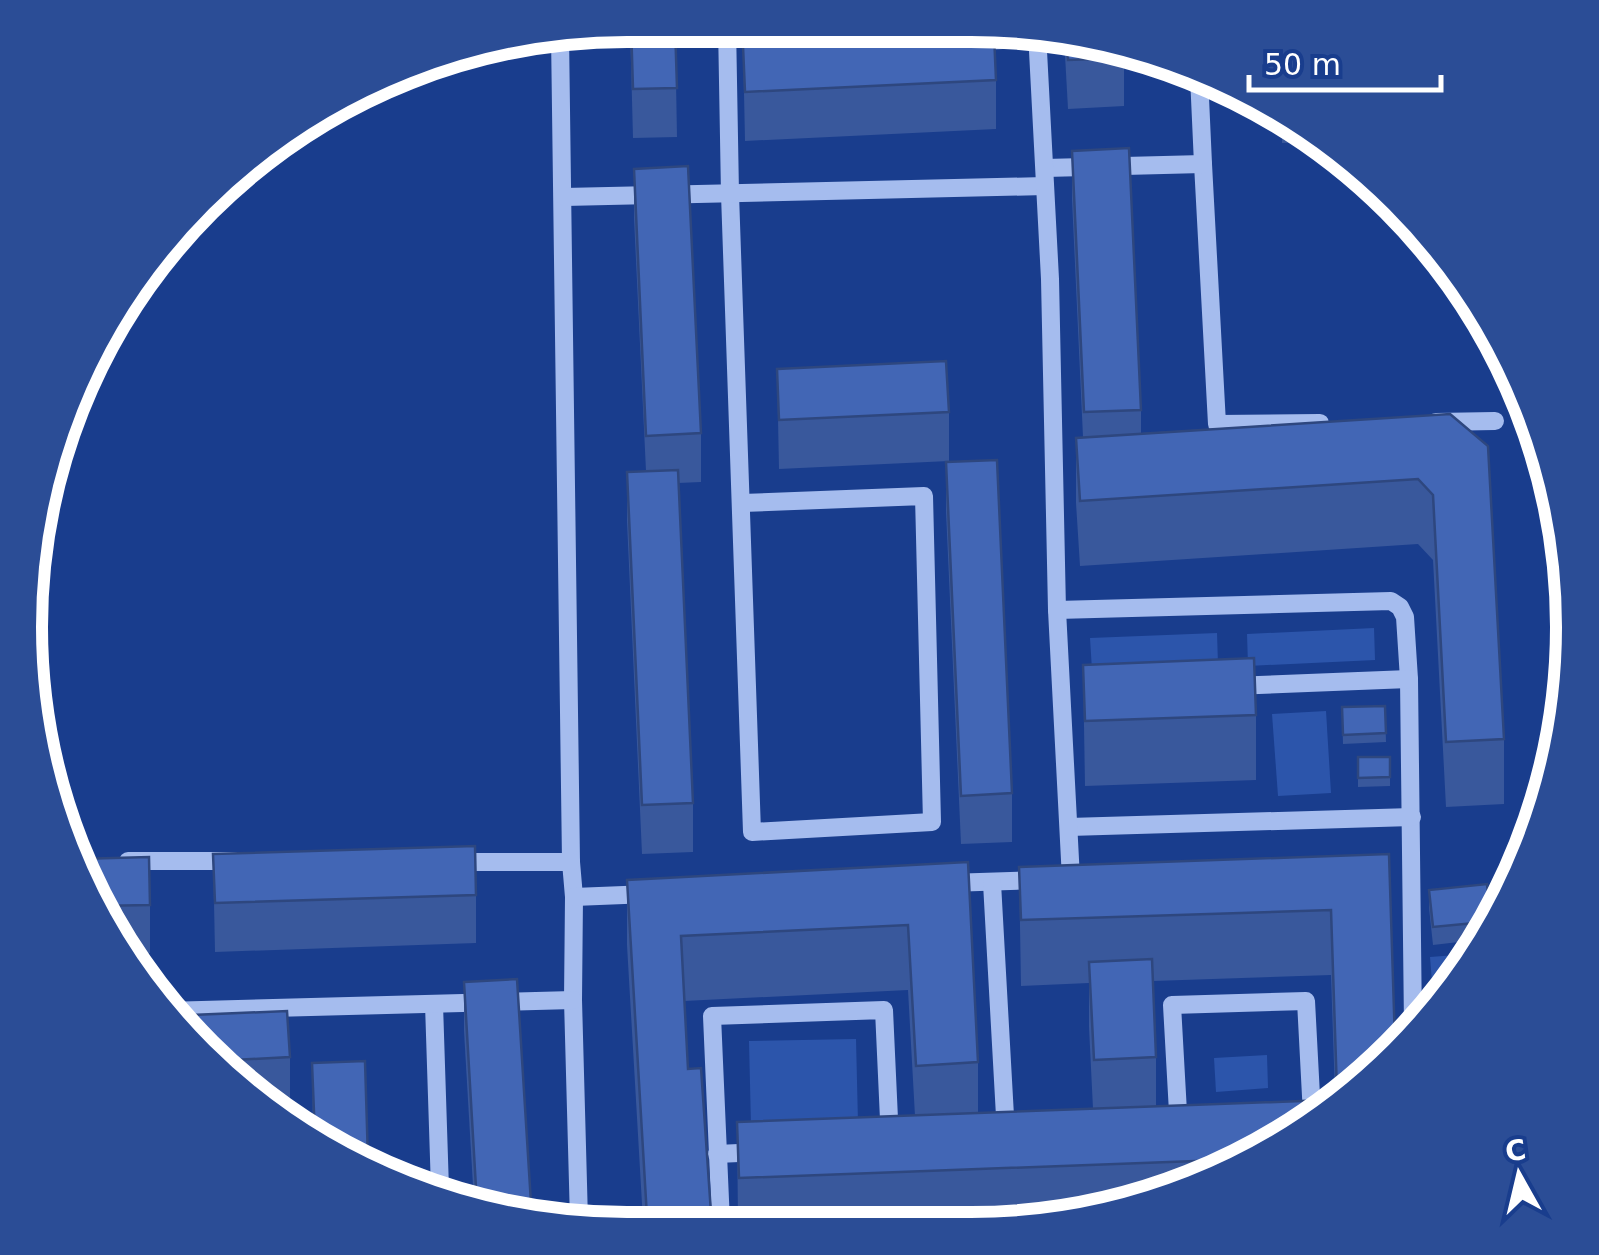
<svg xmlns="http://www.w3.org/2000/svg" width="1599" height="1255" font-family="'DejaVu Sans',sans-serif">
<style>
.green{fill:#2c55ab}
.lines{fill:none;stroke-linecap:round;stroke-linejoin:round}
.minor{stroke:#a5bcee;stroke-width:18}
.wall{fill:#39589c}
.building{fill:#4266b5;stroke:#2e477f;stroke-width:2.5}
.rim{fill:none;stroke:#fff;stroke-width:12}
</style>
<rect width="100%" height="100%" fill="#193d8d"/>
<!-- green -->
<g class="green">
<polygon points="1374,628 1375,660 1248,666 1247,634"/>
<polygon points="1217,633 1218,665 1092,670 1090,638"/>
<polygon points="1326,711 1331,793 1278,796 1272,714"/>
<polygon points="1469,954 1449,995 1434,1008 1430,957"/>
<polygon points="856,1039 858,1123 751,1126 749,1041"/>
<polygon points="1267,1055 1268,1088 1216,1092 1214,1058"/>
</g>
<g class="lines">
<!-- minor -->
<g class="minor">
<polyline points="727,25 730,194 752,832 932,822 924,496 742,503"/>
<polyline points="560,34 571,862 574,897 573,1000 579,1220"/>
<polyline points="973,41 1037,39"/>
<polyline points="1203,164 1217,424 1320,423"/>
<polyline points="1045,168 1203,164 1199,76"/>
<polyline points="564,197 1045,186"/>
<polyline points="1436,422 1495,421"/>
<polyline points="1057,610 1391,601 1400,607 1405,617 1409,679 1413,1026"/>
<polyline points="1232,686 1409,679"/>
<polyline points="1069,827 1412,817"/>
<polyline points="128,861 237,861"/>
<polyline points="453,862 571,862"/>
<polyline points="949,883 1071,879 1057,610 1050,279 1037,32"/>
<polyline points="992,883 1006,1134"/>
<polyline points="574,897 649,894"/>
<polyline points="434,1004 440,1189"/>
<polyline points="165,1011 573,1000"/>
<polyline points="1179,1130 1172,1005 1306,1001 1312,1115"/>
<polyline points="717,1154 761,1152"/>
<polyline points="721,1223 712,1016 884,1010 890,1141"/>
</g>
</g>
<!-- wall -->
<g class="wall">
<polygon points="630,25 675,25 677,137 633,138"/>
<polygon points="1064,37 1124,49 1124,106 1068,109"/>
<polygon points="743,46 996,80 996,129 745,141"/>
<polygon points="1282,124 1313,142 1282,143"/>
<polygon points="1072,151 1141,410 1141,433 1450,414 1504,739 1504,804 1446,807 1433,560 1418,544 1080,566 1076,503 1076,438 1083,437 1072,199"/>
<polygon points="634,169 701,433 701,482 678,483 693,803 693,852 642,854 627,521 627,472 646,471 634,218"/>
<polygon points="777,369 949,412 949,461 779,469"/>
<polygon points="946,462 1012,793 1012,842 961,844 946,511"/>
<polygon points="1083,665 1256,715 1256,780 1085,786"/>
<polygon points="1385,706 1386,742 1343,744 1342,707"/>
<polygon points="1358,757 1390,757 1390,786 1358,787"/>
<polygon points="213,854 476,895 476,943 215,952"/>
<polygon points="1389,854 1395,1042 1335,1094 1331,975 1153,981 1156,1057 1156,1107 1272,1150 1128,1209 1011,1229 738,1223 737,1122 915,1116 908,990 684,1001 688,1069 711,1213 711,1223 643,1221 627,945 627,880 968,862 978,1062 978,1113 1093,1109 1089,1027 1089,983 1021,986 1019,867"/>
<polygon points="77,859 150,905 150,953 124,954 105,928"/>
<polygon points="1429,890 1490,912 1476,940 1433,945 1429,908"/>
<polygon points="464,982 511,1219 474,1203 464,1031"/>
<polygon points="175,1025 290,1057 290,1106 268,1107"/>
<polygon points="312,1063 368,1160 313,1137"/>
</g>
<!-- building -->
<g class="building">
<polygon points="631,25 675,25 677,88 633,89"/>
<polygon points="994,34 996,80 745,92 743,46"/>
<polygon points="1067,37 1124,49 1124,58 1068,60"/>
<polygon points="1129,148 1141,410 1084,412 1072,151"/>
<polygon points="688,166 701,433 646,436 634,169"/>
<polygon points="946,361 949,412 779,420 777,369"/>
<polygon points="1450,414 1488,446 1504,739 1446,742 1433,495 1418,479 1080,501 1076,438"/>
<polygon points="997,460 1012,793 961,796 946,462"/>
<polygon points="678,470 693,803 642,805 627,472"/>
<polygon points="1254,658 1256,715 1085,721 1083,665"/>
<polygon points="1385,706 1386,733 1343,735 1342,707"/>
<polygon points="1358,757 1390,757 1390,777 1358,778"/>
<polygon points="475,846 476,895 215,903 213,854"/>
<polygon points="1389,854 1395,1042 1337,1092 1331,910 1021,920 1019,867"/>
<polygon points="149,857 150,905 96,906 77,859"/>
<polygon points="968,862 978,1062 916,1066 908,925 681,936 688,1069 701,1068 711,1213 647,1217 627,880"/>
<polygon points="1487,884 1490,912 1485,922 1433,927 1429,890"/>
<polygon points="1152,959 1156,1057 1094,1060 1089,962"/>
<polygon points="517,979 532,1219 511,1219 477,1205 464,982"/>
<polygon points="287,1011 290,1057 215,1061 175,1025 169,1016"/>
<polygon points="365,1061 368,1160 315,1137 312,1063"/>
<polygon points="1328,1100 1272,1150 1249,1159 739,1178 737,1122"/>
</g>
<!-- crop -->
<path d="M0 0H1599V1255H0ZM627 42H971A585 585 0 0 1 1556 627V627A585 585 0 0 1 971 1212H627A585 585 0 0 1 42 627V627A585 585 0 0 1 627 42Z" fill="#2b4d96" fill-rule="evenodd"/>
<path class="rim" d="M627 42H971A585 585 0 0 1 1556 627V627A585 585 0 0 1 971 1212H627A585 585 0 0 1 42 627V627A585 585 0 0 1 627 42Z"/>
<!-- north arrow -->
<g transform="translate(1519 1175) rotate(352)" stroke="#193d8d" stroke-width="8" paint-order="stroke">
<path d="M0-8L18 38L0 25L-18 38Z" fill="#ffffff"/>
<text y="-15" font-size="28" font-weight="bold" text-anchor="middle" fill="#ffffff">С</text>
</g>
<!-- scale -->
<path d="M1249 75v15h192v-15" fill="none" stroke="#ffffff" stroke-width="5"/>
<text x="1264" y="75" font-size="30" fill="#ffffff" stroke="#193d8d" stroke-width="8" paint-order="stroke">50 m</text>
</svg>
